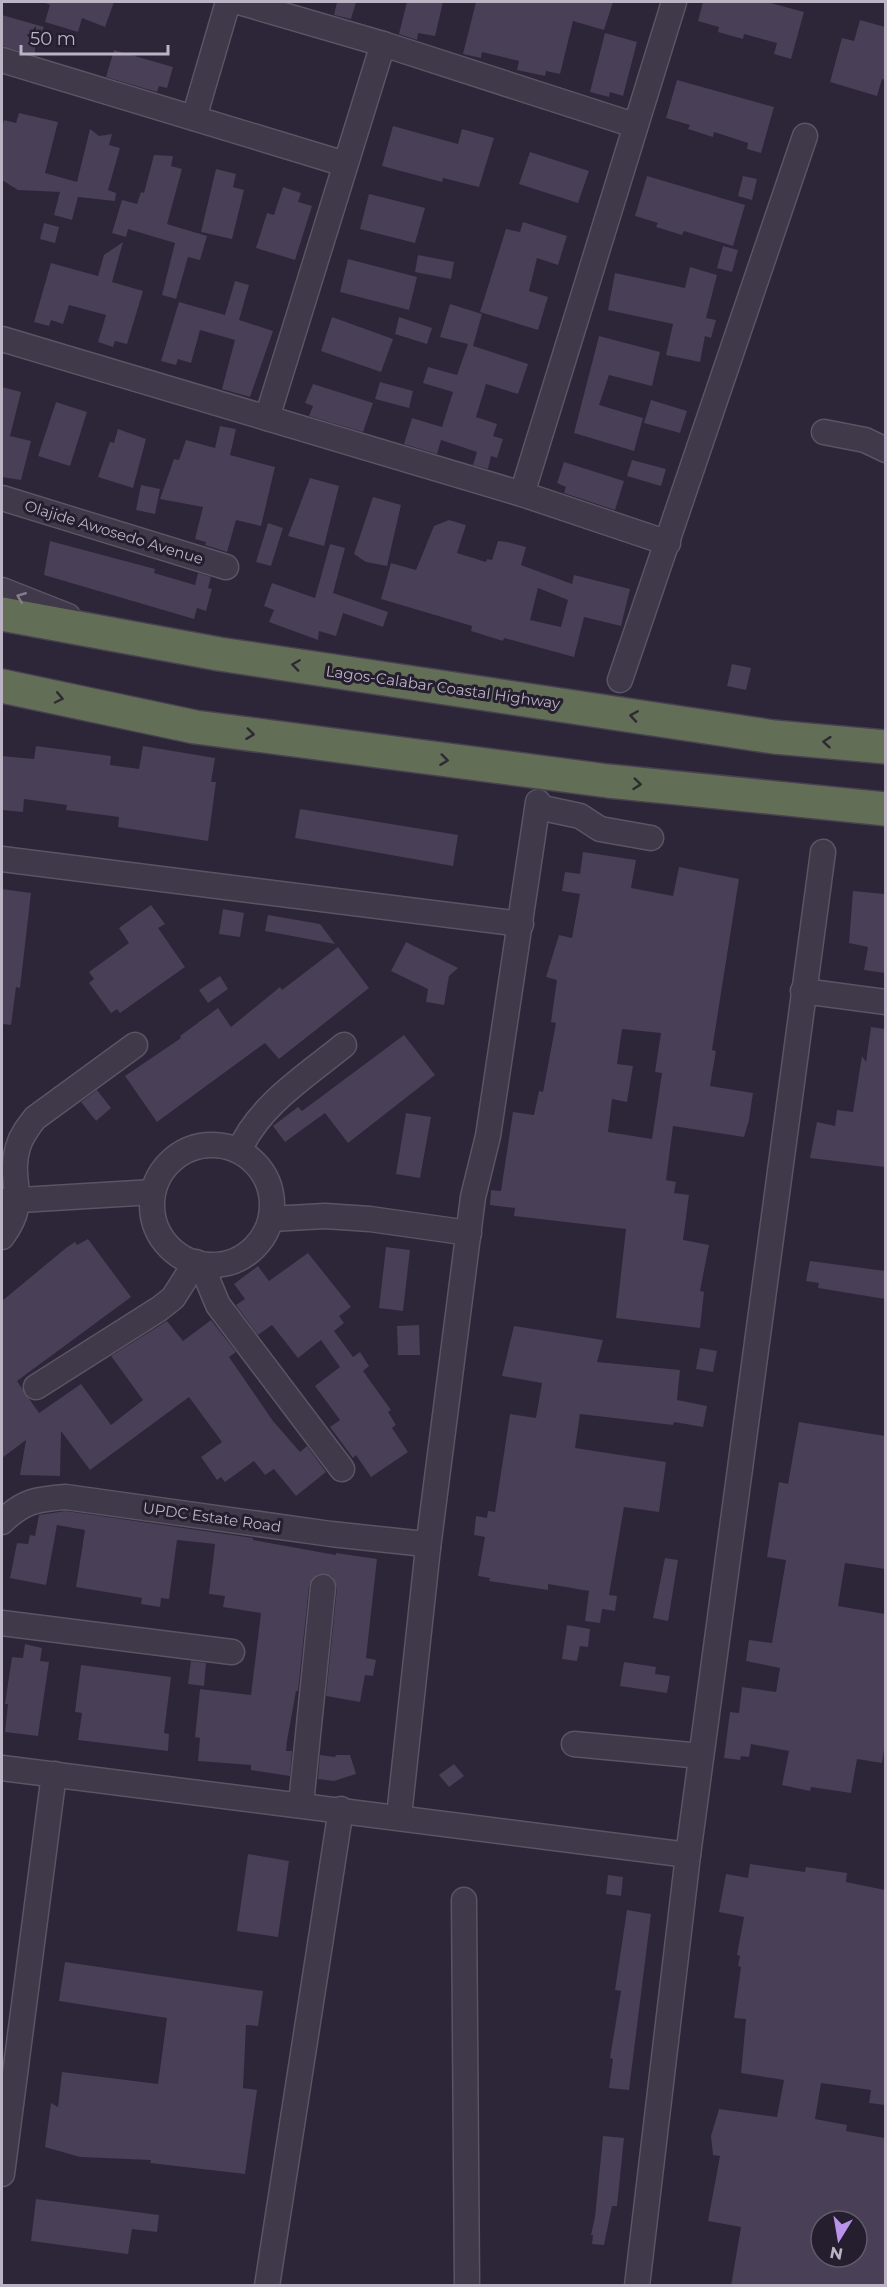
<svg xmlns="http://www.w3.org/2000/svg" width="887" height="2287" font-family="Montserrat,sans-serif">
<style>
.building{fill:#493f56;fill-rule:evenodd}
.lines{fill:none;stroke-linecap:round;stroke-linejoin:round}
.minor-casing{stroke:#5b5464;stroke-width:27}
.highway-casing{stroke:#484151;stroke-width:36}
.minor{stroke:#403949;stroke-width:24}
.highway{stroke:#636e57;stroke-width:33}
.oneway{stroke:#847d8d}
.oneway2{stroke:#2e2a34}
.labels{text-anchor:middle;dominant-baseline:central;stroke-width:6;stroke-linejoin:round;paint-order:stroke}
.street-label{font-size:15px;fill:#bcb4c5;stroke:#251e2e}
</style>
<rect width="100%" height="100%" fill="#2d2538"/>
<!-- building -->
<g class="building">
<polygon points="43,2 114,2 105,27 82,18 78,32 45,22 50,5"/>
<polygon points="337,2 356,2 351,19 334,15"/>
<polygon points="407,2 443,2 435,36 418,33 417,40 399,34"/>
<polygon points="476,2 613,2 604,30 573,21 560,74 546,71 545,76 517,70 519,61 482,52 481,58 463,54"/>
<polygon points="703,2 767,2 804,12 791,59 774,54 777,43 744,34 743,39 718,32 719,27 698,21"/>
<polygon points="2,15 44,27 35,46 35,55 2,46"/>
<polygon points="860,20 885,27 885,80 882,79 877,96 830,82 842,38 854,41"/>
<polygon points="605,33 637,42 623,96 610,92 609,97 590,92"/>
<polygon points="114,50 173,67 167,88 159,86 157,92 106,77"/>
<polygon points="677,80 774,107 761,153 747,149 748,143 714,132 713,137 688,129 690,125 666,118"/>
<polygon points="19,113 58,122 45,173 77,182 90,129 99,136 112,134 109,145 120,148 108,190 116,193 115,201 78,197 72,220 54,215 60,192 18,190 2,180 2,128 4,120 16,123"/>
<polygon points="393,126 458,144 462,129 494,138 479,187 443,178 442,182 382,166"/>
<polygon points="530,152 589,171 578,203 519,184"/>
<polygon points="154,155 173,156 171,166 182,169 167,224 207,236 200,260 188,257 176,299 162,295 175,243 128,229 126,237 112,233 122,200 137,204 141,192 144,193"/>
<polygon points="216,169 236,174 233,187 244,190 232,239 201,232"/>
<polygon points="647,176 745,205 733,246 684,231 682,235 656,227 658,223 635,216"/>
<polygon points="743,176 757,179 752,200 738,196"/>
<polygon points="283,187 301,193 298,202 312,206 295,260 256,248 267,213 274,215"/>
<polygon points="369,194 425,208 415,243 360,229"/>
<polygon points="523,222 567,236 558,265 537,258 529,291 548,297 538,330 480,312 506,229 520,232"/>
<polygon points="44,223 59,227 55,243 40,239"/>
<polygon points="123,242 112,282 143,291 127,344 115,341 113,347 98,342 106,315 69,305 63,324 51,320 49,326 34,322 51,263 98,276 104,255"/>
<polygon points="723,246 738,250 732,272 717,268"/>
<polygon points="418,255 454,262 451,279 415,272"/>
<polygon points="348,259 417,277 409,310 340,292"/>
<polygon points="690,267 717,275 706,318 716,320 711,338 705,336 700,362 666,355 673,324 608,310 615,273 685,288"/>
<polygon points="235,281 249,285 239,320 273,331 250,397 222,389 235,340 200,330 191,363 178,359 176,365 161,361 179,302 225,315"/>
<polygon points="450,304 482,314 473,346 528,364 518,394 486,384 476,417 497,424 493,436 503,439 497,458 491,456 488,469 473,465 477,452 441,440 437,454 404,444 412,418 442,427 453,392 423,383 428,367 457,375 468,344 440,337"/>
<polygon points="332,317 393,339 381,372 321,351"/>
<polygon points="399,317 432,328 427,344 395,334"/>
<polygon points="599,336 660,352 652,386 609,375 599,405 643,418 634,451 574,433"/>
<polygon points="380,382 413,391 409,408 375,399"/>
<polygon points="313,384 373,403 363,432 309,416 313,406 305,403"/>
<polygon points="2,387 21,392 10,436 31,441 21,480 2,477"/>
<polygon points="651,400 687,411 680,433 644,423"/>
<polygon points="56,402 87,412 70,466 38,456"/>
<polygon points="220,426 236,429 230,455 275,467 261,526 236,520 227,552 205,545 206,542 195,539 203,507 160,499 174,459 179,460 186,440 215,448"/>
<polygon points="118,429 146,439 133,488 98,477 110,442 114,443"/>
<polygon points="632,460 666,469 661,486 627,476"/>
<polygon points="564,462 624,481 615,510 564,493 566,487 557,483"/>
<polygon points="310,478 339,486 324,546 288,536"/>
<polygon points="141,485 160,489 155,514 136,510"/>
<polygon points="373,497 401,505 387,566 366,562 354,554"/>
<path d="M449,520L466,525L457,553L486,562L487,559L492,560L498,541L507,542L526,547L521,565L572,584L574,575L630,589L621,626L584,617L574,657L504,638L503,641L471,631L472,626L381,599L391,563L416,570L434,526ZM538,588L568,600L561,627L530,620Z"/>
<polygon points="268,523 283,528 271,566 256,562"/>
<polygon points="50,541 155,569 154,573 195,585 198,573 211,577 208,588 212,589 206,611 197,608 194,619 44,575"/>
<polygon points="330,544 345,548 333,593 388,612 383,627 343,613 336,636 319,631 318,640 269,622 274,610 264,606 272,583 315,598"/>
<polygon points="732,664 751,668 746,690 727,686"/>
<polygon points="36,746 111,756 110,765 139,769 143,746 215,758 211,782 216,782 208,841 118,827 119,817 66,810 67,805 24,799 23,812 2,810 2,756 34,759"/>
<polygon points="300,809 458,835 453,866 295,838"/>
<path d="M583,852L636,860L631,888L673,896L679,867L739,879L712,1050L716,1051L710,1086L753,1093L749,1120L744,1137L673,1126L666,1180L676,1182L674,1193L689,1195L683,1240L709,1245L700,1291L704,1292L700,1328L616,1318L626,1229L514,1216L515,1208L490,1205L491,1190L501,1191L513,1112L534,1115L539,1091L543,1092L556,1023L551,1022L557,980L546,977L559,935L572,938L580,894L562,891L565,872L580,874ZM622,1029L661,1033L655,1072L662,1073L652,1139L608,1132L612,1099L627,1102L633,1066L617,1064Z"/>
<polygon points="2,889 31,893 20,988 16,987 11,1025 2,1024"/>
<polygon points="853,891 885,894 885,973 864,970 868,947 849,943"/>
<polygon points="151,905 165,924 158,928 185,967 120,1013 117,1009 111,1013 89,983 94,979 89,972 129,943 119,928"/>
<polygon points="223,909 244,913 240,937 219,934"/>
<polygon points="268,915 320,924 335,944 265,931"/>
<polygon points="406,942 458,968 449,976 444,1005 426,1002 428,989 391,971"/>
<polygon points="338,947 369,988 279,1059 265,1043 157,1122 125,1076 181,1038 180,1036 218,1008 231,1027 280,987 282,990"/>
<polygon points="220,976 228,989 208,1003 199,990"/>
<polygon points="871,1027 885,1029 885,1167 810,1158 817,1122 835,1126 837,1110 853,1112 862,1056 866,1062"/>
<polygon points="404,1035 435,1075 348,1143 325,1113 285,1142 273,1126 298,1107 302,1111"/>
<polygon points="97,1090 111,1108 96,1121 81,1102"/>
<polygon points="406,1113 431,1117 420,1178 396,1174"/>
<polygon points="88,1239 131,1297 17,1381 39,1413 81,1384 111,1425 143,1400 111,1356 167,1321 183,1341 211,1320 236,1352 229,1357 273,1421 300,1452 307,1446 326,1472 296,1496 274,1469 265,1475 254,1461 225,1482 221,1477 217,1480 201,1457 222,1442 189,1397 90,1470 61,1431 60,1476 20,1475 26,1440 2,1458 2,1301 66,1248 75,1242 77,1245"/>
<polygon points="386,1247 410,1250 403,1311 379,1308"/>
<polygon points="308,1253 351,1307 339,1316 344,1323 334,1331 353,1357 360,1352 369,1366 363,1371 391,1410 388,1412 396,1425 392,1428 408,1452 371,1477 356,1455 353,1458 330,1427 340,1420 315,1386 340,1367 321,1340 298,1358 272,1325 258,1335 236,1305 245,1299 234,1284 258,1266 269,1281"/>
<polygon points="810,1261 885,1271 885,1299 818,1288 819,1283 806,1281"/>
<polygon points="419,1325 420,1355 398,1355 397,1326"/>
<polygon points="514,1326 603,1340 597,1362 680,1370 677,1400 707,1406 703,1427 674,1422 673,1425 580,1414 575,1448 666,1462 659,1512 624,1507 609,1595 617,1596 615,1611 602,1609 600,1623 585,1621 589,1591 548,1584 548,1590 489,1581 490,1578 478,1576 485,1537 474,1535 476,1516 487,1518 488,1511 495,1512 510,1414 536,1418 542,1383 502,1376"/>
<polygon points="700,1348 717,1351 713,1372 696,1369"/>
<polygon points="799,1422 885,1436 885,1569 845,1563 838,1606 885,1614 885,1743 882,1763 857,1759 851,1793 811,1787 810,1791 782,1785 789,1751 751,1744 749,1757 741,1756 740,1760 724,1758 730,1712 739,1713 742,1687 776,1692 780,1668 746,1661 749,1640 772,1643 786,1560 767,1557 779,1482 788,1484"/>
<polygon points="66,1511 253,1538 253,1540 336,1555 336,1553 377,1559 366,1658 376,1660 373,1676 365,1675 360,1702 326,1696 337,1588 332,1576 318,1574 309,1586 298,1691 296,1691 287,1741 286,1751 292,1751 290,1776 251,1770 251,1765 198,1761 200,1738 195,1737 200,1689 251,1695 261,1613 223,1607 225,1596 209,1594 215,1544 177,1540 169,1599 161,1598 160,1607 141,1604 142,1598 76,1587 85,1530 57,1525 46,1585 10,1578 17,1543 28,1544 30,1535 35,1536 39,1515"/>
<polygon points="665,1558 678,1560 668,1621 653,1618"/>
<polygon points="567,1625 590,1629 588,1647 580,1646 577,1661 562,1659"/>
<polygon points="25,1644 42,1648 40,1661 49,1662 38,1736 5,1732 8,1704 5,1704 12,1657 23,1658"/>
<polygon points="191,1661 206,1663 204,1686 188,1684"/>
<polygon points="624,1662 656,1667 655,1674 670,1676 667,1693 620,1686"/>
<polygon points="81,1665 171,1677 164,1733 169,1734 168,1751 78,1740 82,1713 75,1712"/>
<polygon points="320,1755 335,1757 336,1755 350,1755 356,1774 334,1781 318,1779"/>
<polygon points="454,1764 464,1776 449,1787 439,1775"/>
<polygon points="248,1854 289,1861 278,1937 237,1931"/>
<path d="M750,1864L805,1872L806,1867L847,1873L846,1882L885,1890V2105L869,2103L871,2090L821,2083L815,2119L847,2125L846,2131L885,2138V2286H731L741,2227L708,2221L720,2156L713,2155L711,2136L719,2109L777,2117L784,2080L741,2073L746,2019L734,2018L741,1967L738,1966L740,1956L737,1955L744,1917L719,1912L726,1874L748,1878ZM821,2221H857V2257H821Z"/>
<polygon points="608,1875 623,1877 621,1896 606,1894"/>
<polygon points="627,1910 651,1914 629,2090 609,2088 613,2059 610,2058 621,1991 615,1990"/>
<polygon points="65,1962 263,1991 258,2026 246,2025 243,2088 257,2090 245,2174 150,2163 151,2160 80,2157 45,2147 51,2103 58,2107 62,2072 158,2084 167,2018 59,2001"/>
<polygon points="603,2136 624,2138 617,2206 612,2206 604,2245 592,2244 593,2235 591,2235 595,2217"/>
<polygon points="36,2199 159,2215 157,2232 132,2229 128,2254 31,2241"/>
</g>
<g class="lines">
<defs>
<g id="minor">
<polyline points="239,2 383,44 634,125"/>
<polyline points="2,60 345,164"/>
<polyline points="194,118 228,2"/>
<polyline points="2,339 522,494 668,543"/>
<polyline points="267,418 383,44"/>
<polyline points="824,432 865,440 886,450"/>
<polyline points="522,494 674,2"/>
<polyline points="2,498 226,567"/>
<polyline points="2,590 68,616"/>
<polyline points="620,680 805,136"/>
<polyline points="538,807 580,816 600,829 651,838"/>
<polyline points="2,859 521,924"/>
<polyline points="803,991 886,1002"/>
<circle cx="212" cy="1205" r="60"/>
<path d="M239,1151C259,1105 306,1076 344,1045"/>
<polyline points="4,1201 153,1192"/>
<polyline points="271,1219 325,1216 370,1219 469,1233"/>
<path d="M2,1237C31,1198 7,1184 18,1147C21,1136 28,1127 35,1118L135,1045"/>
<polyline points="207,1265 208,1281 218,1305 342,1469"/>
<polyline points="36,1387 159,1309 173,1298 196,1262"/>
<path d="M2,1522C23,1501 37,1499 66,1497L331,1534L416,1543L428,1548"/>
<polyline points="2,1623 232,1652"/>
<polyline points="574,1744 701,1756"/>
<polyline points="2,1768 688,1855"/>
<polyline points="301,1804 323,1587"/>
<polyline points="399,1816 428,1548 473,1197 488,1136 538,802"/>
<polyline points="464,1900 467,2286"/>
<polyline points="2,2174 54,1774"/>
<polyline points="267,2286 341,1809"/>
<polyline points="637,2286 688,1855 823,852"/>
</g>
<g id="highway">
<polyline points="2,614 219,654 774,737 886,747"/>
<polyline points="2,686 195,727 608,781 886,809"/>
</g>
</defs>
<!-- minor casing -->
<use href="#minor" class="minor-casing"/>
<!-- highway casing -->
<use href="#highway" class="highway-casing"/>
<!-- minor -->
<use href="#minor" class="minor"/>
<!-- highway -->
<use href="#highway" class="highway"/>
</g>
<!-- one-way arrows -->
<defs><path id="oneway-chevron" d="M-2-3.5L2.5 0L-2 3.5" fill="none" stroke-width="1.6" stroke-linecap="round" stroke-linejoin="round" transform="scale(1.5)"/></defs>
<use class="oneway" href="#oneway-chevron" transform="translate(21 597) rotate(-158)"/>
<g class="oneway2">
<use href="#oneway-chevron" transform="translate(296 665) rotate(-172)"/>
<use href="#oneway-chevron" transform="translate(59 698) rotate(12)"/>
<use href="#oneway-chevron" transform="translate(634 716) rotate(-171)"/>
<use href="#oneway-chevron" transform="translate(250 734) rotate(7)"/>
<use href="#oneway-chevron" transform="translate(827 742) rotate(-175)"/>
<use href="#oneway-chevron" transform="translate(444 760) rotate(7)"/>
<use href="#oneway-chevron" transform="translate(637 784) rotate(6)"/>
</g>
<g class="labels">
<!-- street labels -->
<g class="street-label">
<text transform="translate(114 532) rotate(17)">Olajide Awosedo Avenue</text>
<text transform="translate(443 687) rotate(8)">Lagos-Calabar Coastal Highway</text>
<text transform="translate(212 1517) rotate(8)">UPDC Estate Road</text>
</g>
</g>
<!-- border -->
<rect width="887" height="2287" fill="none" stroke="#bcb4c5" stroke-width="6"/>
<!-- north arrow -->
<g transform="translate(839 2239) rotate(191)"><circle r="28" fill="#251e2e" stroke="#615a6a" stroke-width="1.5"/>
<path d="M0-4.5L10 22L0 15L-10 22Z" fill="#bc93ea"/>
<text y="-9" font-size="16" font-weight="bold" text-anchor="middle" fill="#bcb4c5">N</text>
</g>
<!-- scale -->
<path d="M21 45v9h147v-9" fill="none" stroke="#bcb4c5" stroke-width="3"/>
<text x="30" y="45" font-size="18" fill="#bcb4c5" stroke="#251e2e" stroke-width="4.5" paint-order="stroke">50 m</text>
</svg>
